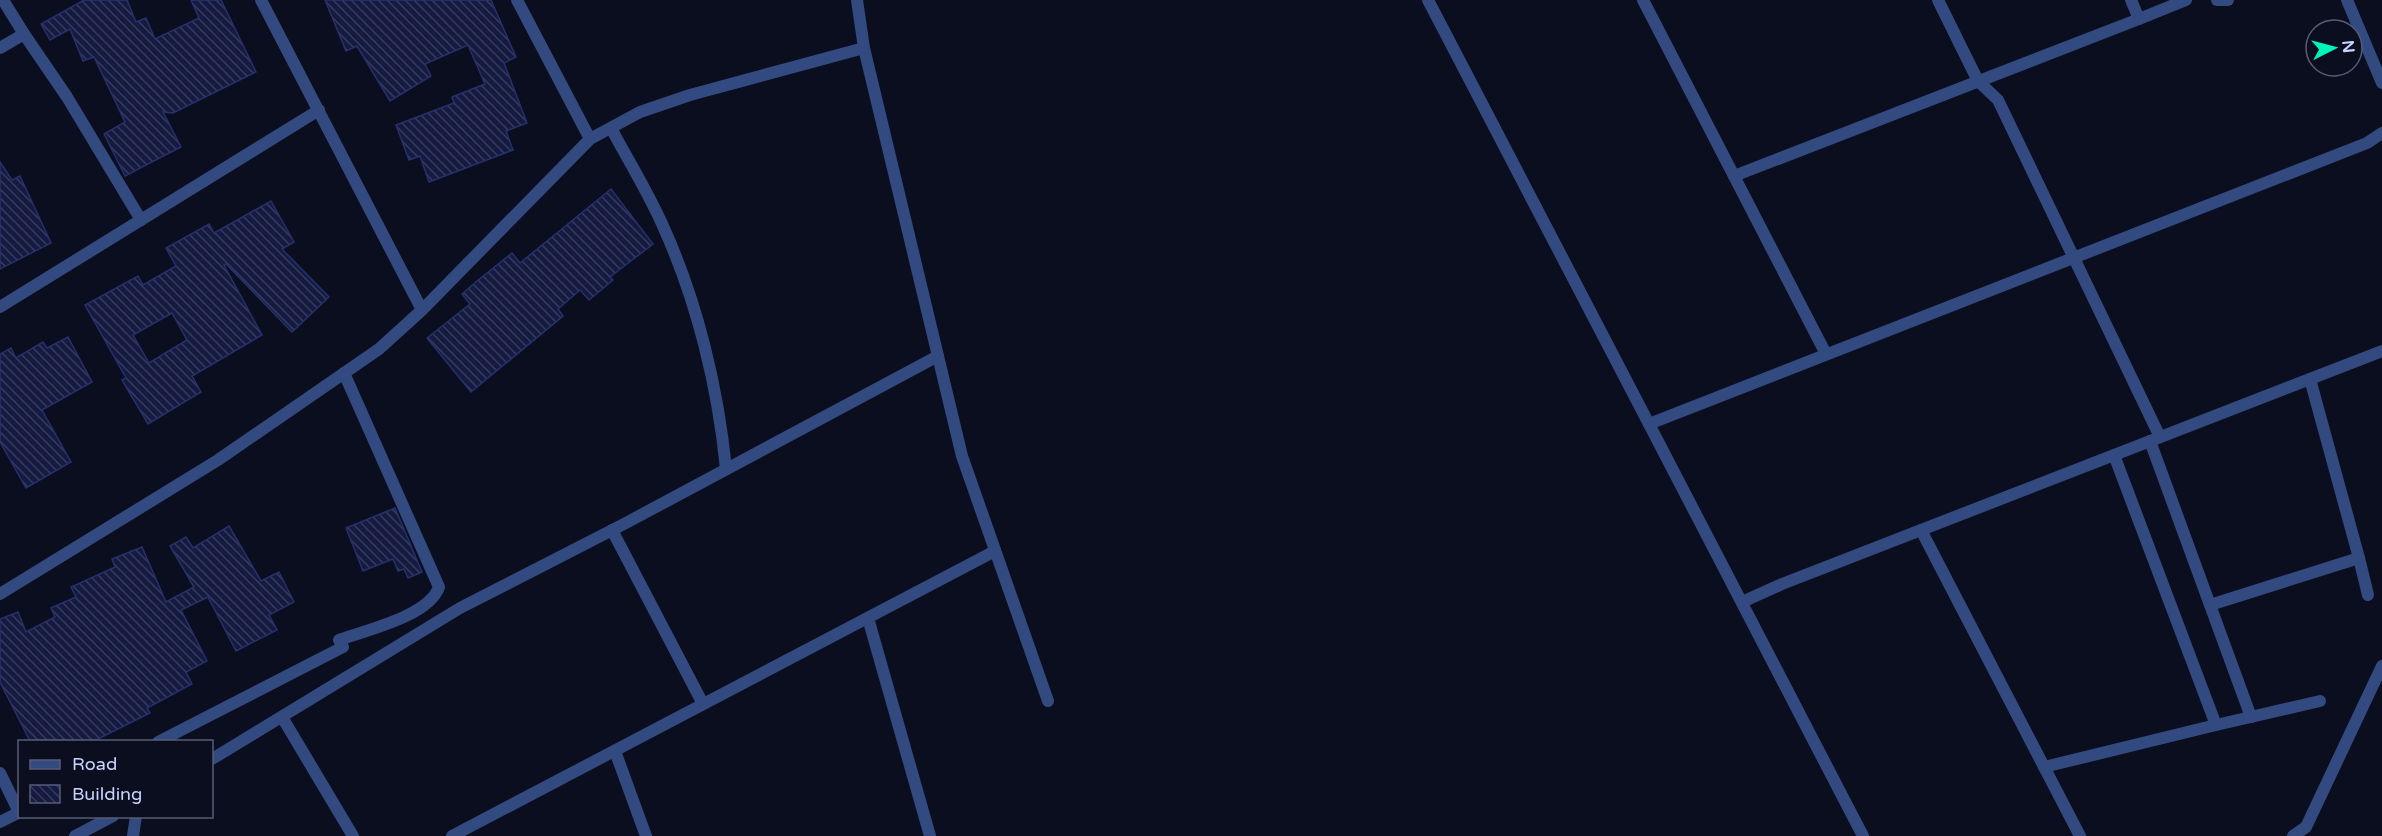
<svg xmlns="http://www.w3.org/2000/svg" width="2382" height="836" font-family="'Varela Round',sans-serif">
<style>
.building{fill:url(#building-back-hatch);stroke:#26306e;stroke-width:1.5;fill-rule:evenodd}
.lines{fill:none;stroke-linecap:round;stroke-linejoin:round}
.street{stroke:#324a80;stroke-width:12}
</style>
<defs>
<pattern id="building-back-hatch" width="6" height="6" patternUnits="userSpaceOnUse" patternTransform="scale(1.5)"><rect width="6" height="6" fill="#151b40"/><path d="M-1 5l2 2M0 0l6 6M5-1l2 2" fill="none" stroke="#363b5d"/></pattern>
</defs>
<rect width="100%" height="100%" fill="#0b0e1e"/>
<!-- building -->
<g class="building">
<polygon points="84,0 127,0 136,22 146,18 155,39 199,18 191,0 221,0 256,72 173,113 163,112 181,147 125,176 104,134 125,122 94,57 83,61 70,29 50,40 41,24"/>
<polygon points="325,0 491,0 516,57 504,63 527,123 506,131 513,150 429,182 420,156 409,160 396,125 454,103 452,97 485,84 468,45 425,64 431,76 390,101 357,46 346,51"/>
<polygon points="0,162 12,180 20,176 51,243 0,269"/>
<polygon points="611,189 653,244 610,277 613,280 589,300 580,290 558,309 563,316 471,392 427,338 470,304 462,294 477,281 512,253 520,263"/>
<path d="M271,201L294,242L282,249L329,297L292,332L226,264L224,265L262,335L192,376L201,392L148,424L122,380L126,378L85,305L138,276L143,285L176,266L166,248L209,224L214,233ZM172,313L187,340L149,363L133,335Z"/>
<polygon points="68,337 92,382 42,410 71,462 26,488 0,442 0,354 11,348 16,358 43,342 47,348"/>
<polygon points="395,508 422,572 408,578 404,569 398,571 393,559 363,571 346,528"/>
<polygon points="229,526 261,581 279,572 294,602 269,615 277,630 236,651 208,597 181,610 207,661 186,672 192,684 147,708 150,713 94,741 30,741 0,682 0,619 18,612 26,632 55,617 51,608 76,597 71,587 115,567 112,559 142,547 166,602 194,587 170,546 186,537 193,548"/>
</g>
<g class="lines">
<!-- street -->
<g class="street">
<polyline points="261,0 422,310"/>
<polyline points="517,0 590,139"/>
<polyline points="1428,0 1649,424"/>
<polyline points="1643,0 1734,176 2139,19 2131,0"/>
<polyline points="1938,0 1978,81 1998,100 2160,437"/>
<polyline points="2217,0 2228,0"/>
<polyline points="2347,0 2382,83"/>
<polyline points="2139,19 2186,0"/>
<polyline points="24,34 67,97 141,220"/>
<polyline points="0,48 24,34 3,0"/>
<polyline points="864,48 962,456 1048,701"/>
<path d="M611,128C628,160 648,192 663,226C697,301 718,387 726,469"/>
<polyline points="1734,176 1826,354"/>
<polyline points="0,307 319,110"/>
<polyline points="2150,441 2251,717"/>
<polyline points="2114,455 2216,725 2320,701"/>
<polyline points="612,530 703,704"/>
<polyline points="1921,530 2080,836"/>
<polyline points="2359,558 2368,595"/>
<polyline points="0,594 218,460 379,349 422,310 590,139 640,112 690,95 864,48 857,0"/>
<polyline points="1742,602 1782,584 2382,351"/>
<polyline points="2210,605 2359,558 2310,379"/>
<polyline points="868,618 930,836"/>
<polyline points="282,717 353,836"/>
<path d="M158,742L343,647L339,640C367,630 429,616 439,587L344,373"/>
<polyline points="615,751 646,836"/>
<polyline points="212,759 460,608 624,524 938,356"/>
<polyline points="2044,767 2216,725"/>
<polyline points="0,773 19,812"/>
<polyline points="0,822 20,812"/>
<polyline points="75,836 113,816"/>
<polyline points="133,836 136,816"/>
<polyline points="452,836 995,551"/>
<polyline points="1863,836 1649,424 2367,143 2382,133"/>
<polyline points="2293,836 2306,827 2382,666"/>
</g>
</g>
<!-- legend -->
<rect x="18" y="740" width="195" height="78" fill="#0b0e1e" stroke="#575d78" stroke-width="1.5"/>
<rect x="30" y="760" width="30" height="9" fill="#324a80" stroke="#575d78" stroke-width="1.5"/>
<text x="72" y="770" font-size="18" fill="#c8d4ff">Road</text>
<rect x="30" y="785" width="30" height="18" fill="url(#building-back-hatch)" stroke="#575d78" stroke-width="1.5"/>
<text x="72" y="800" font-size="18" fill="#c8d4ff">Building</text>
<!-- north arrow -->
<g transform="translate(2334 48) rotate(84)"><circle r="28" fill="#0b0e1e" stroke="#575d78" stroke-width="1.5"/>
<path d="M0-4.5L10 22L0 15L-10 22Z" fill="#00f3b8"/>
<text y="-9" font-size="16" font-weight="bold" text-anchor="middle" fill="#c8d4ff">N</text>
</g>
</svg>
